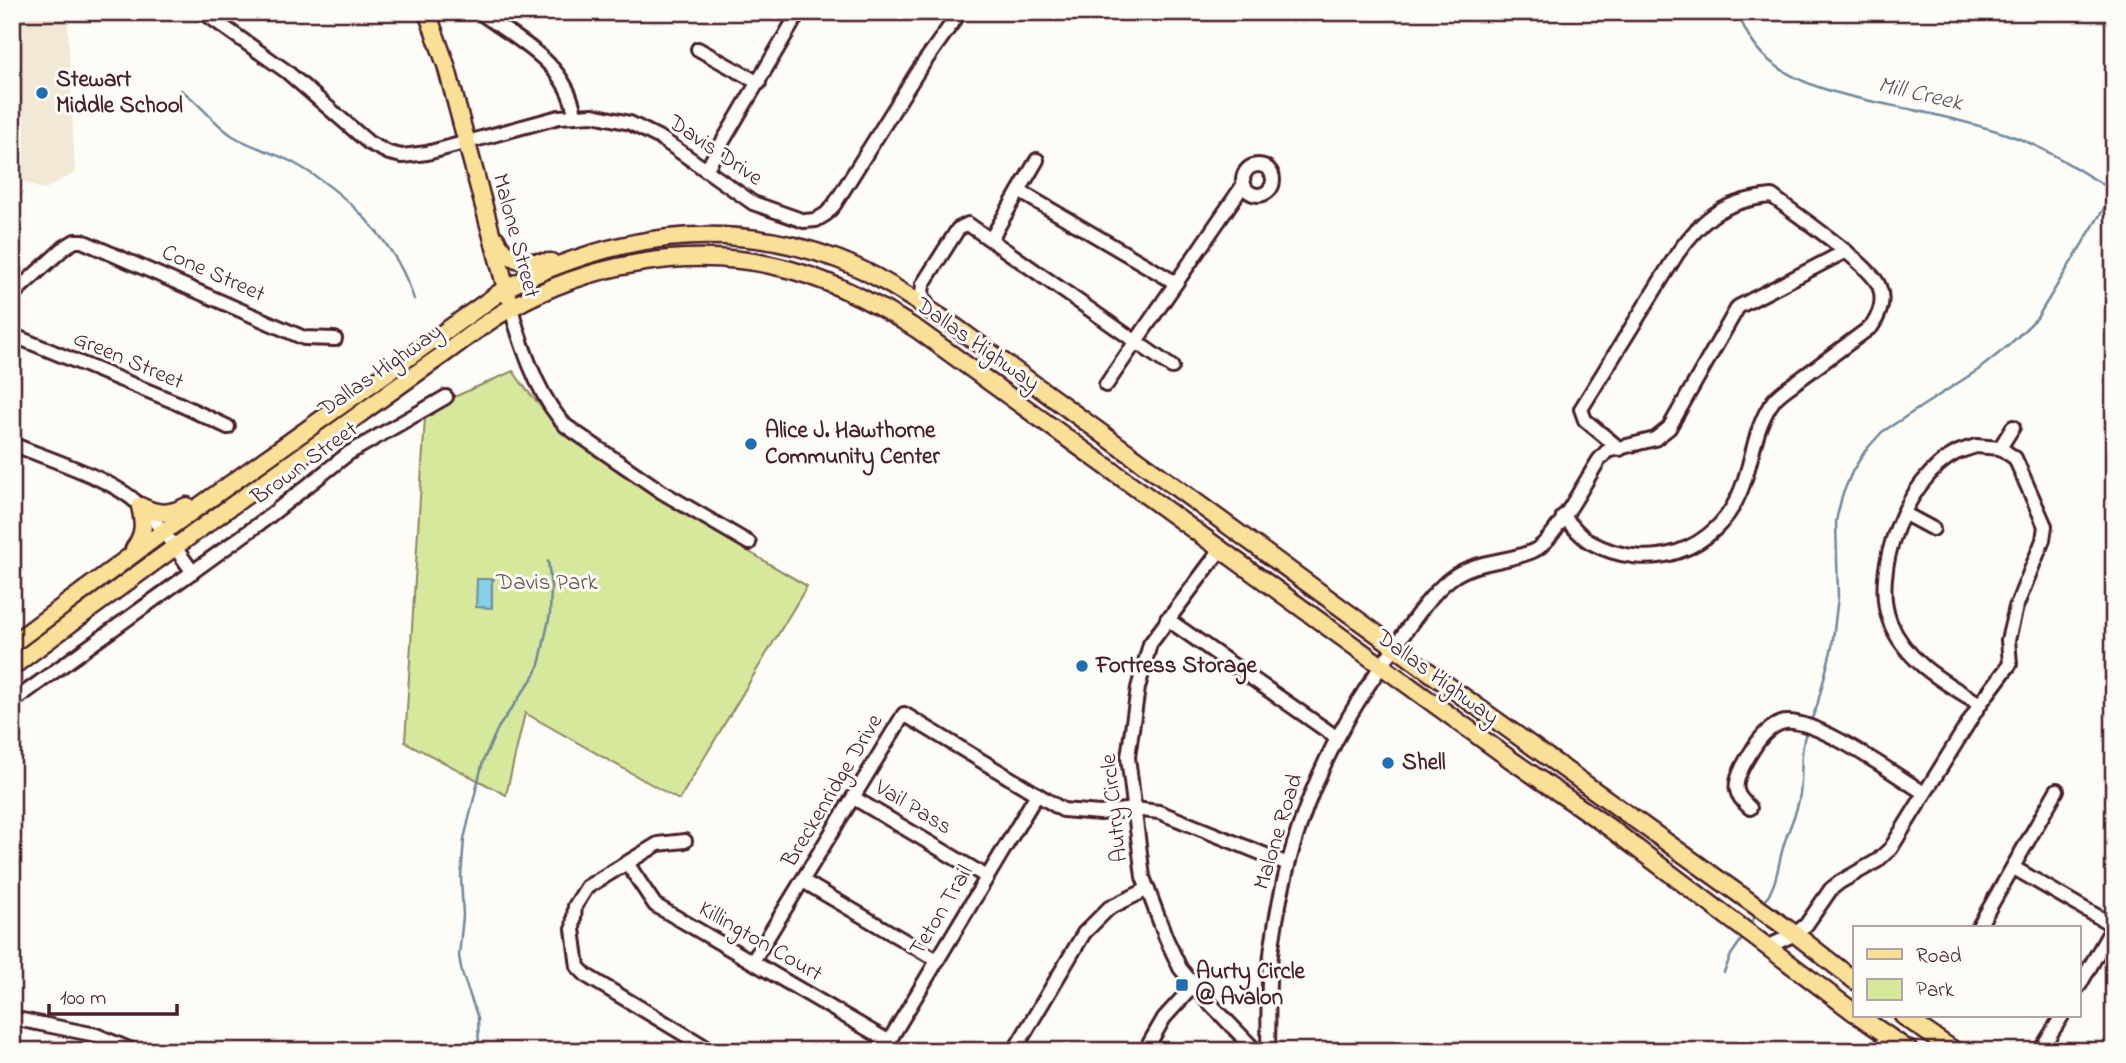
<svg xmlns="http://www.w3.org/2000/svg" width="2126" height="1063" font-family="'Indie Flower',sans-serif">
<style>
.built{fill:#f1e8d6}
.green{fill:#d5e89c;stroke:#908464;stroke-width:2}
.water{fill:#85d0e5;stroke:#6d899b;stroke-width:2}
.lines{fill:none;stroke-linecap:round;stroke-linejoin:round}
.stream{stroke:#6d899b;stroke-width:2.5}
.minor-casing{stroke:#4a1f2b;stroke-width:18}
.major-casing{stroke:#4a1f2b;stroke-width:21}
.minor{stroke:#fdfcf7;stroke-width:12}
.major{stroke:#fadf96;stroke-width:16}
.poi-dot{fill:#1f6fb2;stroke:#fdfcf7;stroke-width:2.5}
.labels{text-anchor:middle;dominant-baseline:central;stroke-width:6;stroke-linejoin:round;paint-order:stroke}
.poi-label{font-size:23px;font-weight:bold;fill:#4a1f2b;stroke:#fdfcf7;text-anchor:start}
.street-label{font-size:23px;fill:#4a1f2b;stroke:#fdfcf7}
.park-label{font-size:23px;fill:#6d5147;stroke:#fdfcf7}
.water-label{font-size:24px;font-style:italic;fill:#5c5463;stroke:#fdfcf7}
</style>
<rect width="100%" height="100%" fill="#fdfcf7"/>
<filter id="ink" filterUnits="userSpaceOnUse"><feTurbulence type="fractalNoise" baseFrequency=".0143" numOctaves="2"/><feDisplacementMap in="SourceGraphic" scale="14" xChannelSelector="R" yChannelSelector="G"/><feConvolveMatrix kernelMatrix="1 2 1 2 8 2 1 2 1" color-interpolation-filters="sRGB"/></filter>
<g filter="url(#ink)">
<!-- built -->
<polygon class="built" points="12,12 67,12 75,173 43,190 12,176"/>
<!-- green -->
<path class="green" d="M513,371C557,437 626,478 693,518C731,541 769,564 807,586L679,800L525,713L506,795L405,742L425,417L454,397Z"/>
<!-- water -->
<polygon class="water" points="477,579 494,579 492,582 492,608 476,607"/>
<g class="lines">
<!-- stream -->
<g class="stream">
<path d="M1737,12C1744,28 1752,45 1765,57C1802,91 1866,100 1914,110C1945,117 1976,124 2006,134C2046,147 2078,170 2114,191"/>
<path d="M181,90C200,103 213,123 233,136C251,147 273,152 292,162C345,191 396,241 414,299"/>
<polyline points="1810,723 1817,706 1832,647 1838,597 1836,521 1842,496 1852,472 1865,451 1882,432 1978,370 2008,346 2037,318 2114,192"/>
<path d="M1764,903C1779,881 1777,865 1785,841C1790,825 1798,811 1800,794C1803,771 1799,751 1807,729"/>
<polyline points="1749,927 1756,914"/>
<polyline points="1724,972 1731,955 1744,936"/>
<polyline points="479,1051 478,1018 462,973 459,956 463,916 461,877 464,839 483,761 498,728 536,673 540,661 550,614 551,586 548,561"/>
</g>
<defs>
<g id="minor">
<polyline points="203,12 286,71 369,143 389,153 402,156 427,153 559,117 593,115 630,123 662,139 753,203 804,221 816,220 826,214 834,205 918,71 960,12"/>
<path d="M479,12C518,40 567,63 575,115"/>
<polyline points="698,49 759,83"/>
<circle cx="1258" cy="180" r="15"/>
<polyline points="706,170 799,12"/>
<polyline points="1019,191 1176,283"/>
<polyline points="991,239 1037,160"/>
<polyline points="12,295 65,247 75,241 82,241 304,338 335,339"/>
<path d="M511,308C521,345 539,398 566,426L662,492L749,543"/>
<polyline points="929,309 922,294 923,284 958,229 968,224 1172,367"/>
<polyline points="12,335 175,402 228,427"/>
<polyline points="1106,385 1244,184"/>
<path d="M12,444C46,458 109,478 135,501C158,521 175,548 193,572"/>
<path d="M1976,446L2000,448L2015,458L2045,526L2043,540L2016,607L2008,640L2010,664L1980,704C1944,682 1906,662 1890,622C1870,571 1907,478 1956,453C1962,450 1970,448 1976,446Z"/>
<polyline points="2000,448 2013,427"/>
<polyline points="1905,514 1933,529"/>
<path d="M1563,516C1571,524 1580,536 1590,542C1648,574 1716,553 1741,490C1753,461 1754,426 1774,400C1781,391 1794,384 1803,377C1826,360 1849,343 1872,326C1880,314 1885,300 1879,286C1870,264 1794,213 1772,196C1726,200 1703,217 1677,254L1581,409L1585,420L1620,449"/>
<polyline points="1221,549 1150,644 1138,688 1128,757 1143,877 1166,938 1180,968 1200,993 1256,1051"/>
<polyline points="1167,619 1336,737"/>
<polyline points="12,702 263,521 349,453 446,397"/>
<polyline points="854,798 987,877"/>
<path d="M1750,808C1734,794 1733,786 1743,766C1752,750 1763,729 1781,723C1810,713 1897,776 1924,793"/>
<polyline points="685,841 658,844 587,887 575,906 573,929 578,967 587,976 712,1051"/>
<polyline points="627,863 655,905 888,1041"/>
<polyline points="2014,868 2114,926"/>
<polyline points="803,881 937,960"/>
<polyline points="1978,928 2057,790"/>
<polyline points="1767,947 1795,934 1806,925 1831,889 1840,882 1877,861 1891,848 1980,704"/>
<polyline points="753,961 904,714 1063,810 1100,813 1134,809 1159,812 1288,864"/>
<polyline points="2079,986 2114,925"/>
<polyline points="12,1018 96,1035 134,1051"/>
<polyline points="883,1051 1037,794"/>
<polyline points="1014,1051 1084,933 1109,908 1148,889"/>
<polyline points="1145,1051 1164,1018 1194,985"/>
<path d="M1268,1051C1269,1014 1267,976 1273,940C1288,834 1325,744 1387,658C1406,632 1425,599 1450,579C1476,559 1509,563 1535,550C1555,540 1585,481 1599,460L1607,451L1655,439L1669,428L1738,307L1846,251"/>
<polyline points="1877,1051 1888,1036"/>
<polyline points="2040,1051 2062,1016"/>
</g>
<g id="major">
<polyline points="427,12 446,65 508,296"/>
<path d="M496,239C508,263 527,263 551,262"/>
<path d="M140,506C158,515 169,515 187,506"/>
<path d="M134,549C145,534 144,524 140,506"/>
<path d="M12,644L163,532L506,288C613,235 722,217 837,259C880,275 919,303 957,328L1465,698L1795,934L1855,981"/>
<path d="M12,667C117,589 222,512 328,437C367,409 405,381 444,354C465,339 486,322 509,309C587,264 686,246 775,266C826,277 874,302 918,330L1510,759L1610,828L1855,1013"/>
<polyline points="1859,1016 1910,1051"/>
<polyline points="1903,1016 1955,1051"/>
</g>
</defs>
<!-- minor casing -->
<use href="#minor" class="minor-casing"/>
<!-- major casing -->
<use href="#major" class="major-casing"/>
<!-- minor -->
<use href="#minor" class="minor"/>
<!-- major -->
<use href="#major" class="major"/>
</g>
</g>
<!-- markers -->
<g class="poi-dot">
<circle cx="42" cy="93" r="7"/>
<circle cx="751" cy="444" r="7"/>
<circle cx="1082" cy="666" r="7"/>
<circle cx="1388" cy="763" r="7"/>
<rect x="1175" y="978" width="14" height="14" rx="3.5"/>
</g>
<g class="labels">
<!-- poi labels -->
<g class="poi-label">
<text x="56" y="80">Stewart<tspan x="56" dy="26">Middle School</tspan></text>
<text x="765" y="431">Alice J. Hawthorne<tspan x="765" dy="26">Community Center</tspan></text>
<text x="1096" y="666">Fortress Storage</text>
<text x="1402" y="763">Shell</text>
<text x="1196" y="972">Aurty Circle<tspan x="1196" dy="26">@ Avalon</tspan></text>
</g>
<!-- street labels -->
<g class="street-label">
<text transform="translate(715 151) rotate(34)">Davis Drive</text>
<text transform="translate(515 236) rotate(75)">Malone Street</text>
<text transform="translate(213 274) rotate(24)">Cone Street</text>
<text transform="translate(977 345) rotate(35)">Dallas Highway</text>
<text transform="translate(128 361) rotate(23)">Green Street</text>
<text transform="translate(381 371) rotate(-35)">Dallas Highway</text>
<text transform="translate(305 464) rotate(-36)">Brown Street</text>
<text transform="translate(1437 678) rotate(36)">Dallas Highway</text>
<text transform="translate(833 791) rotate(-59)">Breckenridge Drive</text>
<text transform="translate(913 808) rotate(31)">Vail Pass</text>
<text transform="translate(1115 808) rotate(-96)">Autry Circle</text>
<text transform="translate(1279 832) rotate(-73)">Malone Road</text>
<text transform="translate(942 911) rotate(-59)">Teton Trail</text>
<text transform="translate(760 942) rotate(30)">Killington Court</text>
</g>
<!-- park labels -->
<g class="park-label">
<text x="547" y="583">Davis Park</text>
</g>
<!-- water labels -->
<g class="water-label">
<text transform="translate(1920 95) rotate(13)">Mill Creek</text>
</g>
</g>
<!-- margin -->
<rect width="2126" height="1063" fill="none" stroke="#fdfcf7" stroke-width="42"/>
<rect x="21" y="21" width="2084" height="1021" fill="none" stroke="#4a1f2b" stroke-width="2.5" filter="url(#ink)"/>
<!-- legend -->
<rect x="1853" y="926" width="228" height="91" fill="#fdfcf7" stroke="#b5a4a5" stroke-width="2"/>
<rect x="1867" y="949" width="35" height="10" fill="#fadf96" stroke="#b5a4a5" stroke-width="2"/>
<text x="1916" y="962" font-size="21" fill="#4a1f2b">Road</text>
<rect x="1867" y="979" width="35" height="21" fill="#d5e89c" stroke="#b5a4a5" stroke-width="2"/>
<text x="1916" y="996" font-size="21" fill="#4a1f2b">Park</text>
<!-- scale -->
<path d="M49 1004v10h128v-10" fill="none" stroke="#4a1f2b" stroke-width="3.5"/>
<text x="60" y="1004" font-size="21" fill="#4a1f2b" stroke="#fdfcf7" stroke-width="5" paint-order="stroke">100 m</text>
</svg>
